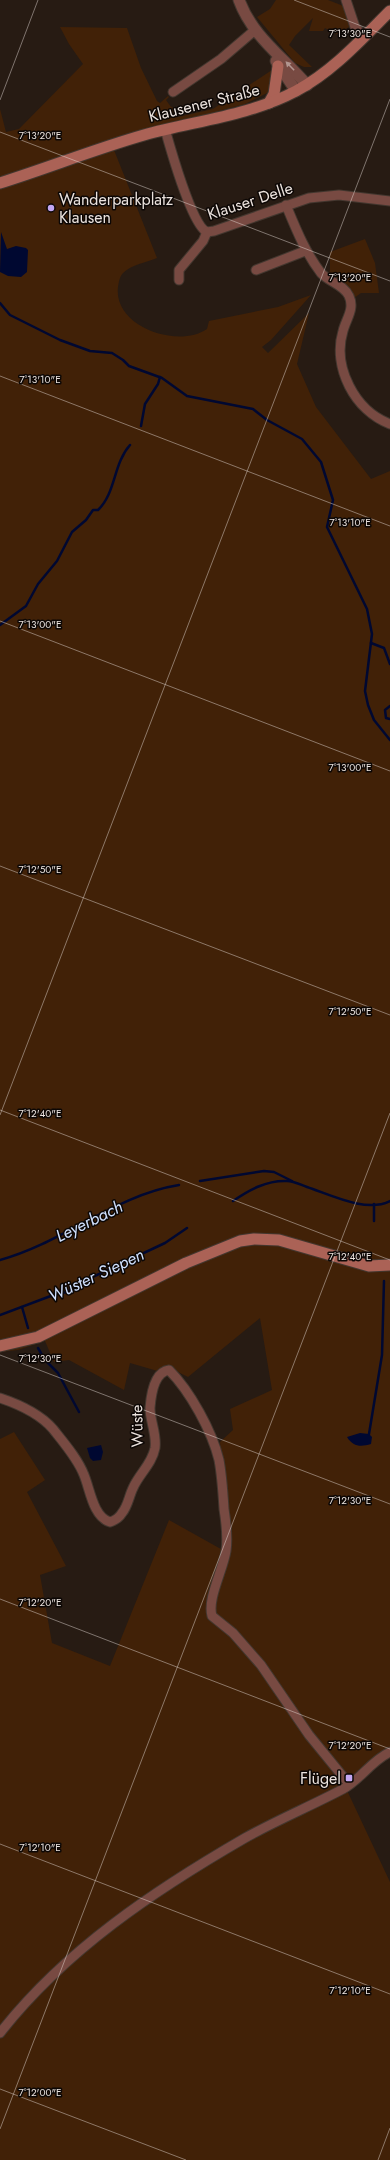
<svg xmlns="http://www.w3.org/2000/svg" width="390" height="2160" font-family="Jost,sans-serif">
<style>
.green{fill:#412107}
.water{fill:#000831}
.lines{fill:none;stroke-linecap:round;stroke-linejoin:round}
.stream{stroke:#000831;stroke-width:2.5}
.minor-casing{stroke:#43372f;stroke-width:11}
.tertiary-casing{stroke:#43372f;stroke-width:13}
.secondary-casing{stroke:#43372f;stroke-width:13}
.minor{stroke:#784a42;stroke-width:9}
.tertiary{stroke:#784a42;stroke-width:11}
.secondary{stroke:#ab6256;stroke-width:11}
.oneway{fill:#b29690}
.ticks{fill:none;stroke:#ece3de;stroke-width:1;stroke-opacity:0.45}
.poi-dot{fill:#c3a7f2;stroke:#0c0705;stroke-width:1.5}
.labels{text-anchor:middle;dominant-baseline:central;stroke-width:3;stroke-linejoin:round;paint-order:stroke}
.street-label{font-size:16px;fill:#ece3de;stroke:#0c0705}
.poi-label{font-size:16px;fill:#ece3de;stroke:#0c0705;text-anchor:start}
.water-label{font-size:17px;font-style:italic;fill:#d0e0fe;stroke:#0c0705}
.ticks-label{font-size:10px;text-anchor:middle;fill:#ece3de;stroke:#0c0705;stroke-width:3;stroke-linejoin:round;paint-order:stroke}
</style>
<rect width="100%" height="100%" fill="#271b13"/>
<!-- green -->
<g class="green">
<polygon points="276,0 328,0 346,7 349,27 337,34 325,28 323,31 309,31 313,18 295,36 289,45 312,67 304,67 295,63 257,17 270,9"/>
<path d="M60,27L127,28L141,68L157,101L160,103L168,96L169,97L166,100L171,107L175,108L173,109L178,117L213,109L272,70L271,86L267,93L245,104L110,140L157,258C147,262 131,265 123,273C119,278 119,282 118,287C113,327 178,349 207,329L209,321L278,307L311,295L271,340L262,347L268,353L309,313L297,364L316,407L371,479L390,471V1755L344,1784L390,1882V2160H0V1439L14,1432L45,1480L27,1492L66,1566L40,1575L52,1643L110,1666L169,1520L228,1553L230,1540L220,1442L233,1430L230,1409L272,1390L260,1318L188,1377L170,1368L161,1372L130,1363L124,1390L69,1360L54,1362L45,1341L18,1350L0,1352V109L6,132L19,129L83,64L69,44Z"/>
<polygon points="365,239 375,263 379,293 361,293 354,298 329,274 330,270 330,252"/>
</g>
<!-- water -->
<g class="water">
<polygon points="1,232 7,249 16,246 26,248 28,250 27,272 21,277 8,276 0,272"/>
<path d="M360,1433L369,1434L372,1437L371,1444C361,1447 353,1447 347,1437Z"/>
<polygon points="101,1445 103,1452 101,1460 93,1461 90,1458 87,1448"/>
</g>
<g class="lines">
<!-- stream -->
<g class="stream">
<polyline points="0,303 10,315 60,340 90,351 112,353 123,360 129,366 162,378 187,396 253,409 267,420 302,439 321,462 333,500 327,527 367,609 372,634 365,691 368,705 374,720 390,740"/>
<polyline points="141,426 145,404 158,384 160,377"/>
<path d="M0,625L26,606L38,584L57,561L72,532L86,520L93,510H98C116,493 113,464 130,445"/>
<polyline points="371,643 384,648 390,664"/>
<polyline points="390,706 385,710 386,718 390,719"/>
<polyline points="200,1181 264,1171 274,1172 292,1181"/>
<path d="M233,1201C249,1190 267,1180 287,1181C294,1181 301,1185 307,1187C331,1195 366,1213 390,1201"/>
<polyline points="374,1204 374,1221"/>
<path d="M0,1260C63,1243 115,1195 179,1185"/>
<polyline points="22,1307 28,1328"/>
<polyline points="0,1315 56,1294 67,1292 82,1282 165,1243 187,1228"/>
<polyline points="38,1348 45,1360 58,1373 79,1412"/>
<polyline points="369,1434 382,1355 384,1281"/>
</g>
<defs>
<g id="minor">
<polyline points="346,0 355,27 364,37"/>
<polyline points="173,92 221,59 255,30"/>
<path d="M165,129C170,147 192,226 207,232L214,231L309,198L339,195L390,201"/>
<path d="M286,205C296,229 305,252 321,273C329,282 344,285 349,296C355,309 346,319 343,331C332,367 355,411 390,424"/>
<polyline points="256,270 305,251"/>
<polyline points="179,280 179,270 203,241 207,232"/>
<path d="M0,1398C18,1404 40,1414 53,1429C64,1443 78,1459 84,1475C90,1489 93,1517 110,1522C116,1520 119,1518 122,1513C128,1506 129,1496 133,1488C139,1474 152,1464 155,1448C157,1434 150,1421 150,1408C151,1395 154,1372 169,1370C190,1391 212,1431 219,1460C222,1476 223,1493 224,1509C226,1522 228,1538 226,1551C223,1570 207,1599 212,1616L233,1633L261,1665L309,1735L349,1784"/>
<path d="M0,2033C65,1950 155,1890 245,1838C277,1820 311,1806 343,1789C360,1780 371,1761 390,1752"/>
</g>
<g id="tertiary">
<path d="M239,0C252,36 283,57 307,85"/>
<polyline points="276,61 296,91"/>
</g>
<g id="secondary">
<polyline points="269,103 274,94 278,66"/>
<path d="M0,183C48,168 95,149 144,135C194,121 249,116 296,91C332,72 361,40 390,11"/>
<polyline points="0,1346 38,1337 186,1263 240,1241 254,1239 279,1240 369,1266 390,1265"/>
</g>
</defs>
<!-- minor casing -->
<use href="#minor" class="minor-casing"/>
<!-- tertiary casing -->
<use href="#tertiary" class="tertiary-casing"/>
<!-- secondary casing -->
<use href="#secondary" class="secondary-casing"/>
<!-- minor -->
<use href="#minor" class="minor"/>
<!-- tertiary -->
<use href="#tertiary" class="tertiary"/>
<!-- secondary -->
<use href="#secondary" class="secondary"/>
</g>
<!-- one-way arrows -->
<defs><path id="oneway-solid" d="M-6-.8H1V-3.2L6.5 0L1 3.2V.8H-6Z"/></defs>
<use class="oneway" href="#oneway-solid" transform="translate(290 66) rotate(-134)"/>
<!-- ticks -->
<path class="ticks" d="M294,0L390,37M0,100L38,0M0,132L390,281M0,376L390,526M0,621L390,771M0,866L390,1015M0,1110L390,1260M0,1115L390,99M0,1355L390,1504M0,1599L390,1749M0,1844L390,1994M0,2089L186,2160M0,2129L390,1113M378,2160L390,2128"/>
<!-- markers -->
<g class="poi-dot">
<circle cx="51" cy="208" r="4"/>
<rect x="345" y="1774" width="8" height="8" rx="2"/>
</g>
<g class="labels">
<!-- street labels -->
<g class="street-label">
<text transform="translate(204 103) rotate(-14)">Klausener Straße</text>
<text transform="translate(250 201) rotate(-18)">Klauser Delle</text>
<text transform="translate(137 1426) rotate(-91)">Wüste</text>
</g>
<!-- poi labels -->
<g class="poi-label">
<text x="59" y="199">Wanderparkplatz<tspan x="59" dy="18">Klausen</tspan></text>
<text x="341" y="1778" text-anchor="end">Flügel</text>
</g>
<!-- water labels -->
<g class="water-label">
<text transform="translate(89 1221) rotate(-26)">Leyerbach</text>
<text transform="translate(96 1275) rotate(-25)">Wüster Siepen</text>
</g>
</g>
<g class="ticks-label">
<text x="350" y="37">7°13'30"E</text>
<text x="40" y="139">7°13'20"E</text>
<text x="350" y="281">7°13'20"E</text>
<text x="40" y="383">7°13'10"E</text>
<text x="350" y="526">7°13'10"E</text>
<text x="40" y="628">7°13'00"E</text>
<text x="350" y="771">7°13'00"E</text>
<text x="40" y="873">7°12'50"E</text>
<text x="350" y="1015">7°12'50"E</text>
<text x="40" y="1117">7°12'40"E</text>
<text x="350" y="1260">7°12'40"E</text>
<text x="40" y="1362">7°12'30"E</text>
<text x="350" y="1504">7°12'30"E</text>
<text x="40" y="1606">7°12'20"E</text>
<text x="350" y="1749">7°12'20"E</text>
<text x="40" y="1851">7°12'10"E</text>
<text x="350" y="1994">7°12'10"E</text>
<text x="40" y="2096">7°12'00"E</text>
</g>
</svg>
